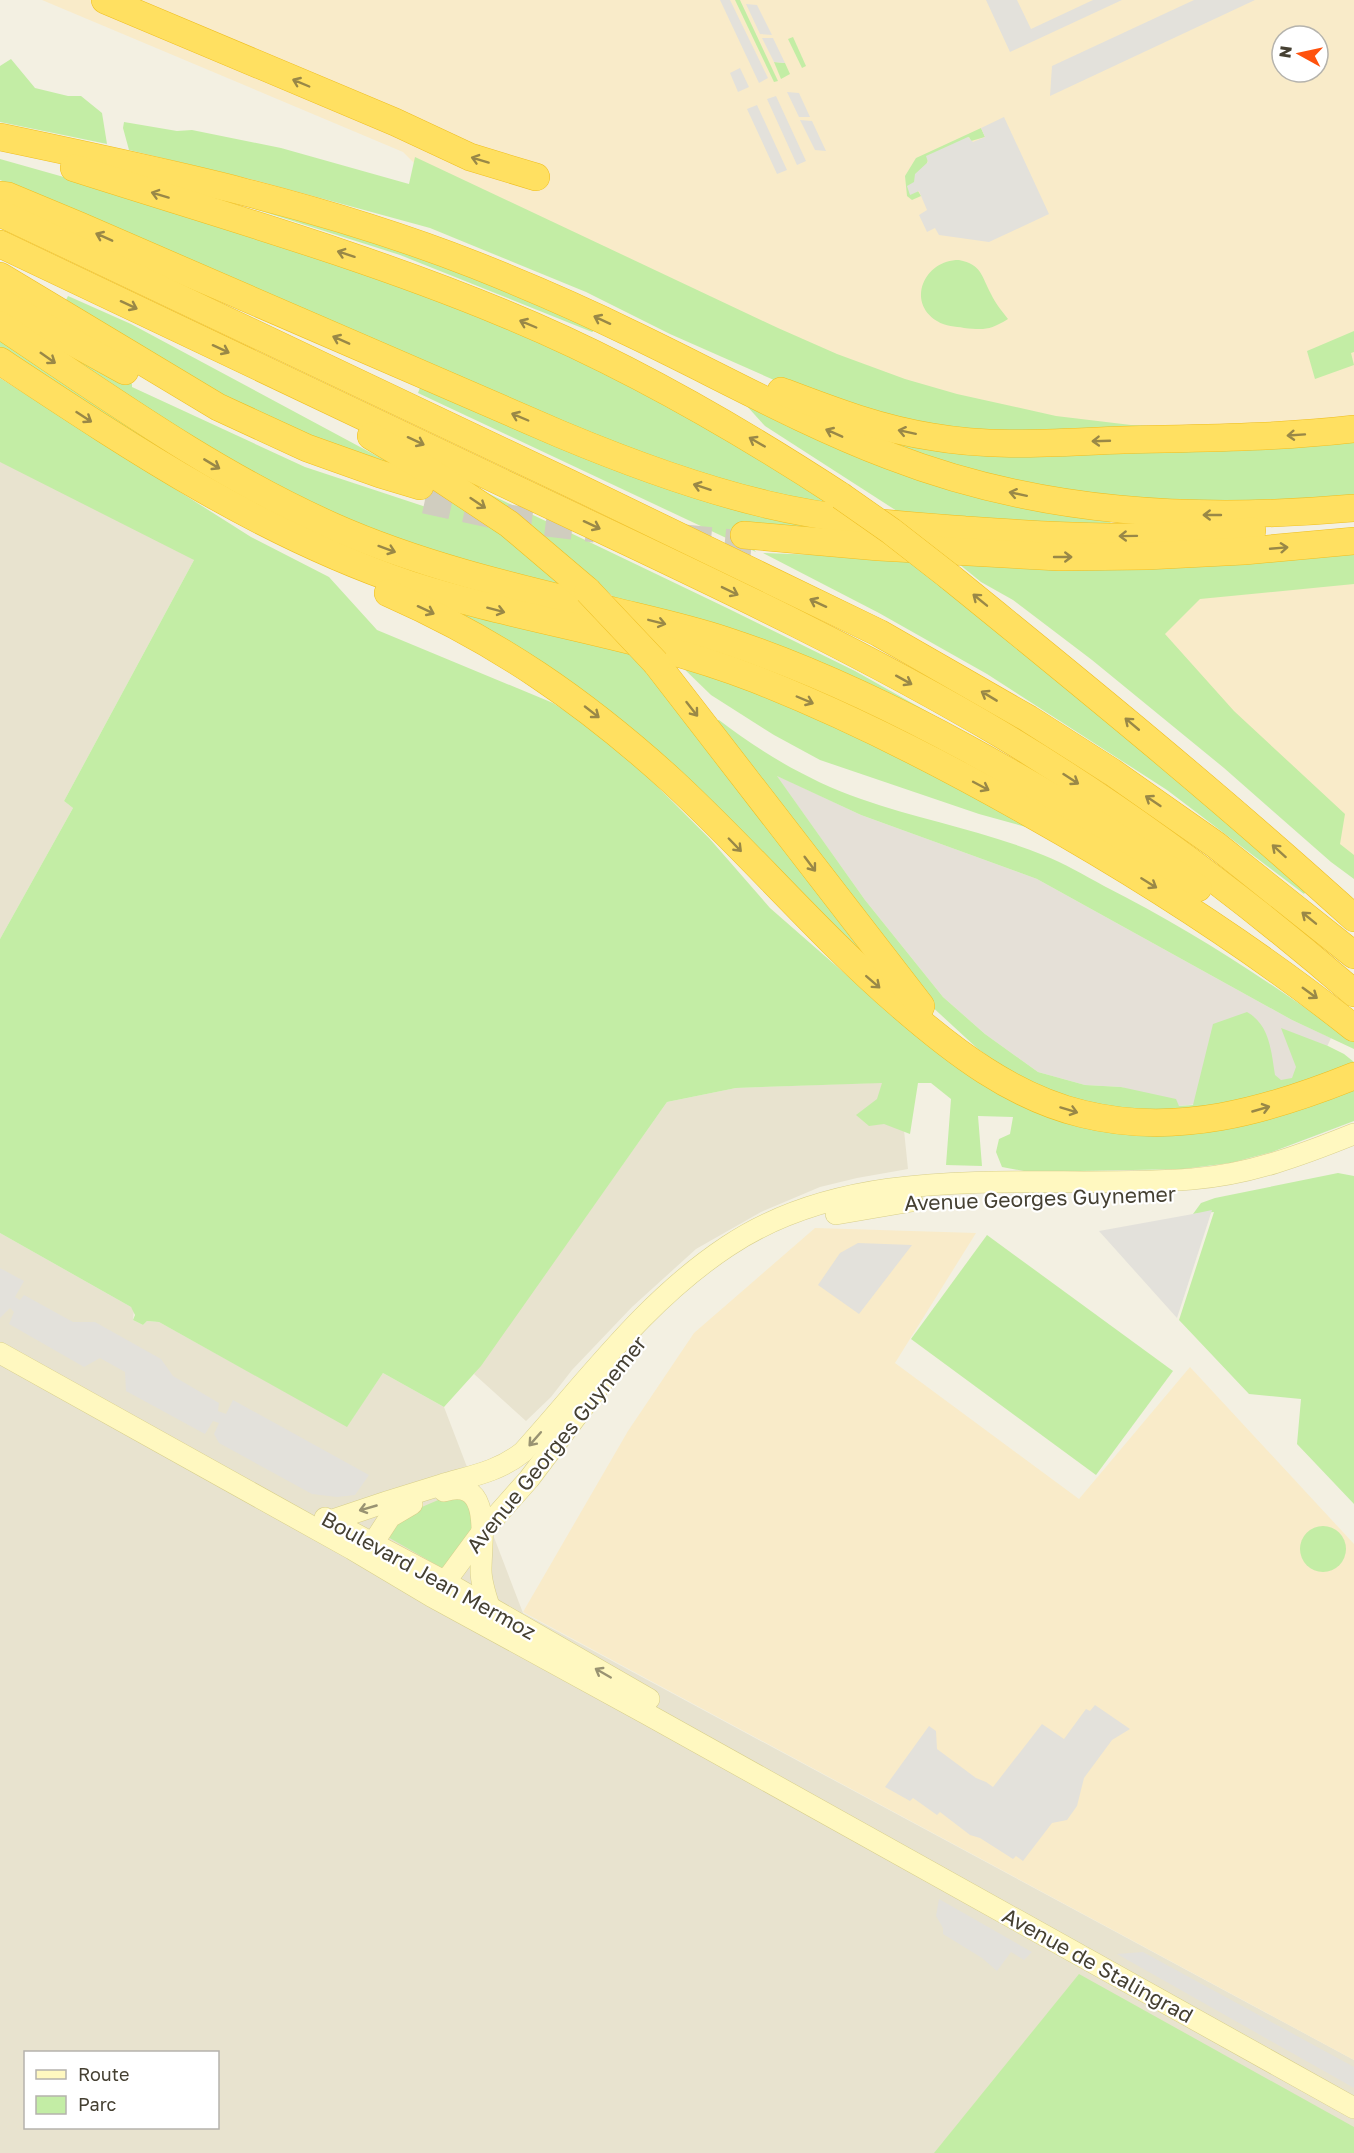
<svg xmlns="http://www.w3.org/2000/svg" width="1354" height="2153" font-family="'Golos Text',sans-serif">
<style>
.residential{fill:#e8e3cf;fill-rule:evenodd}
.commercial{fill:#f9ebc9;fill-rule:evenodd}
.industrial{fill:#e5e0d7}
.green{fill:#c3eda5}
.parking{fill:#e3e1db}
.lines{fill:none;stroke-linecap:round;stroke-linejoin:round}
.motorway-tunnel{stroke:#d0cdbf;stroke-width:27;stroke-dasharray:27 14;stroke-linecap:butt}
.secondary-casing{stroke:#d8cf8b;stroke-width:22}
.motorway-casing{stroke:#efbe20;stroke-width:28}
.secondary{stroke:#fff8c0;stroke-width:21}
.motorway{stroke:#ffe061;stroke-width:27}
.motorway-bridge-casing{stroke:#efbe20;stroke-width:28;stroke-linecap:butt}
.motorway-bridge{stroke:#ffe061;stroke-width:27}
.oneway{stroke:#998847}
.oneway2{stroke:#999372}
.labels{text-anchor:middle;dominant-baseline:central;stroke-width:4.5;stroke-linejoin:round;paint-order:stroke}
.street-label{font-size:21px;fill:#454032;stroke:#fff}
</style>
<rect width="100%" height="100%" fill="#f3f0e2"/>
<!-- residential -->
<g class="residential">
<polygon points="0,390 194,560 64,801 73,808 0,939"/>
<polygon points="899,1082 908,1169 857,1178 820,1187 761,1212 696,1249 632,1307 572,1370 551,1397 526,1421 474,1374 667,1102 736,1088"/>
<path d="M0,1233L131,1307L134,1310L133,1320L143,1325L147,1321L159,1322L347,1426L383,1373L444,1407L523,1613L1354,2060V2153H0ZM26,2052H218V2128H26Z"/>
</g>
<!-- commercial -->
<g class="commercial">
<path d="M42,0H1354V422L995,433L428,177L403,152ZM1282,36H1318V72H1282Z"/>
<polygon points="1354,574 1354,864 1144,639 1199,585"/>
<polygon points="815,1228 976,1233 895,1363 1079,1499 1190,1367 1354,1544 1354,2060 523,1612 628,1431 694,1333"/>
</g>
<!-- industrial -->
<polygon class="industrial" points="776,775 861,815 1037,879 1292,1020 1331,1038 1313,1077 1238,1100 1178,1106 1121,1087 1085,1085 1038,1072 985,1034 943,997 865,900"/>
<!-- green -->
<g class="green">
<polygon points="735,0 740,0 778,81 774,82"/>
<polygon points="793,37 806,66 802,68 788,39"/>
<polygon points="11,59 35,88 68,96 81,96 102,113 107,144 0,122 0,66"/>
<polygon points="774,62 785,63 790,74 781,79"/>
<polygon points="124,122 177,131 192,130 281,148 409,184 415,157 778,328 837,354 905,379 957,394 1056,416 1131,425 1231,430 944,432 792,388 670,334 586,292 430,228 258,181 129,150 123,128"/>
<polygon points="981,128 985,137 971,141 969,137 928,160 918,191 921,196 912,200 907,196 905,176 916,158"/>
<polygon points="0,159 131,196 293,248 517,330 655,396 842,510 787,502 595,436 74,210 0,180"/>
<polygon points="195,190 433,258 599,327 592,332 400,255"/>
<path d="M959,260C982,265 981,275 991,294C995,303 1002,311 1008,319C990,330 985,330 964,328C955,326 946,327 937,321C906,302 924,260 959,260Z"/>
<polygon points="68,296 131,324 416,477 521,545 567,588 492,569 370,530 248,472 15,323 18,318 132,384 132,387 305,467 426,507 429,511 416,477 318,443 199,383 66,300"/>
<polygon points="1354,331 1354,352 1351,353 1354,365 1315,379 1307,351"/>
<polygon points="0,341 188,462 256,509 0,352"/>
<polygon points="0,378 251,537 329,577 377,630 553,703 593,729 643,772 709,838 770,908 913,1033 1122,1133 1354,1085 1354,1121 1272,1152 1230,1163 1183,1169 1029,1172 1002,1167 996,1152 999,1139 1010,1134 1013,1117 978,1116 982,1166 946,1165 951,1099 931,1083 918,1083 910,1134 884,1124 869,1126 856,1115 877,1099 882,1083 736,1088 667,1102 481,1366 444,1407 383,1373 347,1427 159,1322 147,1321 143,1325 133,1320 135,1315 131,1307 0,1233 0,939 73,808 64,801 194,560 0,462"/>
<polygon points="422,382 870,530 735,526 756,552 418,393"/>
<polygon points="736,394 1108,519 1113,526 900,513 765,426"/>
<polygon points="824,417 900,440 1354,437 1354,500 1136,502 954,470"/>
<polygon points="481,490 727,608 855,671 1017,762 616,599 559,551"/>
<polygon points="1354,548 1354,584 1200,599 1165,634 1234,711 1345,814 1340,844 1354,855 1354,879 1331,862 1224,768 1092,660 1013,600 981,582 954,560"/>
<polygon points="763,553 910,558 1308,888 1304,894 1167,790 987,674 879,613"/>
<polygon points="448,606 628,651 717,757 880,974 678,770"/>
<polygon points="679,664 731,683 858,736 1037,830 979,814 820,760 774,735 711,695"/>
<path d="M719,720C762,753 809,781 861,799C921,820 984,831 1043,855C1064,863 1084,875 1104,886C1192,930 1274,985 1354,1042V1049L1292,1020L1037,879L861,815L777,776L865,900L943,997L985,1034L1038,1072L1085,1085L1121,1087L1176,1099L1179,1106L1193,1105L1213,1024L1247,1012C1270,1025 1271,1051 1275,1075L1281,1080L1292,1078L1296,1067L1281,1028L1328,1046L1344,1054L1354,1062V1067L1311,1084L1177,1116L1092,1106L1022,1081L978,1049L928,1003L715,721Z"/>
<polygon points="1338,1173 1354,1176 1354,1504 1297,1444 1301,1399 1249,1394 1179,1320 1214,1212 1193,1214 1201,1203 1215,1198"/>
<polygon points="987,1235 1173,1371 1096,1475 911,1339"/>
<path d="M450,1495H462L475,1518C471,1536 461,1561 442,1568L386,1536L396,1518Z"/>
<circle cx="1323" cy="1549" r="23"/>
<polygon points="1079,1974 1354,2127 1354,2153 934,2153"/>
</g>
<!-- parking -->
<g class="parking">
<polygon points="720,0 730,0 768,78 759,83"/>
<polygon points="986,0 1017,0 1031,29 1093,0 1122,0 1010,52"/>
<polygon points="1194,0 1255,0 1050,96 1052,66"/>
<polygon points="746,4 757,5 772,35 760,34"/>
<polygon points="762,38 773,38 785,63 774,62"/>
<polygon points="740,68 749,87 738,92 730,73"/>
<polygon points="787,92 799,93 810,117 799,117"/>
<polygon points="776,96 806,161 797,165 767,99"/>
<polygon points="757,105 787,170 777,174 747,109"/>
<polygon points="1004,117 1049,214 989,242 939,235 935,228 927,232 919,215 927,210 919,191 910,195 907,186 914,182 915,174 928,162 926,156 968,137 973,142 985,137 981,128"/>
<polygon points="800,120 812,121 826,151 815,150"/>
<polygon points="1212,1210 1177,1318 1099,1231 1193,1214"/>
<polygon points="858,1243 912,1245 859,1314 818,1285 840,1253"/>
<polygon points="0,1268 24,1281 15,1297 20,1300 24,1295 73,1322 95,1322 161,1359 173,1376 219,1403 218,1411 226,1414 233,1400 369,1475 355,1495 337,1497 312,1494 219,1443 214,1434 219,1423 213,1421 205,1434 126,1391 125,1372 100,1358 84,1367 9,1324 14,1312 10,1308 0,1318"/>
<polygon points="1095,1705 1130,1729 1112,1740 1084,1778 1077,1806 1067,1820 1052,1823 1023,1861 1016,1856 1013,1859 980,1838 970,1835 940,1812 937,1815 913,1798 910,1801 885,1787 929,1726 936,1731 937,1749 976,1778 986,1782 993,1787 1042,1724 1064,1739 1086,1709 1090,1711"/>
<polygon points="939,1899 1032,1952 1024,1960 1011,1952 997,1971 982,1958 943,1934 943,1928 936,1916"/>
<polygon points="1143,1952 1354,2067 1354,2088 1117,1954"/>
</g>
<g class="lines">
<!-- motorway-tunnel -->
<g class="motorway-tunnel">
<polyline points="425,500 507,518 595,529"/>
<polyline points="684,538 753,545"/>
</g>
<defs>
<g id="secondary">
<polyline points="836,1214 912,1201"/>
<polyline points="0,1353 352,1549 431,1596 647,1714 1354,2108"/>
<path d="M444,1491C493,1476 481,1541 481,1570C481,1582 485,1594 489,1606"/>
<polyline points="325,1518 444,1581 649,1699"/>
<path d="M330,1521C367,1508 404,1496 441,1485C471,1476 498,1472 523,1452C588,1380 646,1300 728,1246C863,1156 1039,1191 1192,1179C1248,1175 1302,1155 1354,1134"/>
<polyline points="366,1554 390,1517 412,1504"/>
<polyline points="433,1587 444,1581 451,1574 482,1532 529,1479 612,1369"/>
</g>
<g id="motorway">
<polyline points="105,0 395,122 470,157 536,177"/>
<path d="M0,137C162,171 320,204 475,265C528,286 581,309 632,334C718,375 801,422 890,456C1040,514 1195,522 1354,508"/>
<path d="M74,168C218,214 363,255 503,313C623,362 734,426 841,496"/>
<path d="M0,195L8,196L80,226L560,434C627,462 694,487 765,504C831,520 900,525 967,530C1062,537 1157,541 1252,531"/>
<polyline points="0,213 569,483 879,633 1029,719 1112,772 1216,845 1354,955"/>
<path d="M0,244C174,326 348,409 522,492C684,569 847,643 1002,735C1127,810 1244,898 1354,993"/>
<polyline points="0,276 218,407 307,448 380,474 420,486"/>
<polyline points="0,302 125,371"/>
<path d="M0,325C108,397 213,473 332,526C422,566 518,588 614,611C651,620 688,628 724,640C889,694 1052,794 1198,888"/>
<path d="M0,361C130,447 260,534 408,584C522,621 643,635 755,679C849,716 941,763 1029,813C1143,877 1252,947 1354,1028"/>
<path d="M781,391C831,410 880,429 933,437C995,448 1060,442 1123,440C1200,438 1277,438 1354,429"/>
<polyline points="371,436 429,471 509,524 588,591"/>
<polyline points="744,535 879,547 1059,557 1146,556 1244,551 1354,541"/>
<path d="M950,577C1087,688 1223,799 1354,918"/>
<path d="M388,593C497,641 584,701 672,781C750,853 819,935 900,1005C953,1051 1012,1097 1083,1114C1176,1137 1267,1111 1354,1076"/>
<polyline points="656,663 921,1006"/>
</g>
</defs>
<!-- secondary casing -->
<use href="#secondary" class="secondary-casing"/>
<!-- motorway casing -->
<use href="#motorway" class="motorway-casing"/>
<!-- secondary -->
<use href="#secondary" class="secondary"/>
<!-- motorway -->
<use href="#motorway" class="motorway"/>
<defs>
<g id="motorway-bridge">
<polyline points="841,496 891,531 950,577"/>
<polyline points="588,591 656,663"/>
</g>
</defs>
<!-- motorway-bridge casing -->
<use href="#motorway-bridge" class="motorway-bridge-casing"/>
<!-- motorway-bridge -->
<use href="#motorway-bridge" class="motorway-bridge"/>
</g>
<!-- one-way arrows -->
<defs><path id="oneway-shaft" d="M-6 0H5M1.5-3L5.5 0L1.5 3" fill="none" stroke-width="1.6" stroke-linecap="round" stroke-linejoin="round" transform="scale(1.5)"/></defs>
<g class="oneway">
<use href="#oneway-shaft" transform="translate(301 83) rotate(-157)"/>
<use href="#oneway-shaft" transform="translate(480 160) rotate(-163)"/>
<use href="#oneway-shaft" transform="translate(160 195) rotate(-163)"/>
<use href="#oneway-shaft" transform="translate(104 237) rotate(-156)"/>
<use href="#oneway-shaft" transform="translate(346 254) rotate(-162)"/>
<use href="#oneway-shaft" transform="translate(129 305) rotate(25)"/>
<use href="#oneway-shaft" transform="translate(602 320) rotate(-155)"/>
<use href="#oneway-shaft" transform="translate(528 324) rotate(-157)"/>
<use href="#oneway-shaft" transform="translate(341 340) rotate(-156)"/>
<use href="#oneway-shaft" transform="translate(221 349) rotate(25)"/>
<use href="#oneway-shaft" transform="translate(48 358) rotate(35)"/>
<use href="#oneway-shaft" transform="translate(84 417) rotate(33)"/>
<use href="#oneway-shaft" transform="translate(520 417) rotate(-157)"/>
<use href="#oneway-shaft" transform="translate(907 432) rotate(-168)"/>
<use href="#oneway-shaft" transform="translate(834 433) rotate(-156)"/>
<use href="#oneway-shaft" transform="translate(1296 435) rotate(176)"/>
<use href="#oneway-shaft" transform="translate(416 441) rotate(25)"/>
<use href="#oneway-shaft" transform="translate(1101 441) rotate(178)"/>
<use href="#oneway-shaft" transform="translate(757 442) rotate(-150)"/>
<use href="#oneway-shaft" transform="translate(212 464) rotate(31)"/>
<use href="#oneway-shaft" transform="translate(702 487) rotate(-162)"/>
<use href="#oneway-shaft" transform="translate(1018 494) rotate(-168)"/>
<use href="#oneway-shaft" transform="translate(478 503) rotate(34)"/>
<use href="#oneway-shaft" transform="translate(1212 515) rotate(-180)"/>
<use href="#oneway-shaft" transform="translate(592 525) rotate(25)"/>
<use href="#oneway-shaft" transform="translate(1128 536) rotate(179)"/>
<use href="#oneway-shaft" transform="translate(1279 548) rotate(-5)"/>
<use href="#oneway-shaft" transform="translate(387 549) rotate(20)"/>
<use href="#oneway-shaft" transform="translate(1063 557)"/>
<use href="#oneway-shaft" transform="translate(730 591) rotate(26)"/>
<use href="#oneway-shaft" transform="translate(980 600) rotate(-141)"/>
<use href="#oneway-shaft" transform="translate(818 603) rotate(-155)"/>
<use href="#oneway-shaft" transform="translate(426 610) rotate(25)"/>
<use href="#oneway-shaft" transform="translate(496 610) rotate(15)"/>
<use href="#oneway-shaft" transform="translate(657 622) rotate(14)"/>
<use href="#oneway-shaft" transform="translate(904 680) rotate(29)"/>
<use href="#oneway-shaft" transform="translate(989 696) rotate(-149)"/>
<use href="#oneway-shaft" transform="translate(805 700) rotate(23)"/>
<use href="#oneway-shaft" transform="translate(692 709) rotate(52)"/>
<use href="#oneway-shaft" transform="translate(592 712) rotate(38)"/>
<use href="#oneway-shaft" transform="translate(1132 724) rotate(-140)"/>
<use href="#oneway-shaft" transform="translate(1071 779) rotate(33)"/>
<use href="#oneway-shaft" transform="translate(981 786) rotate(28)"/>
<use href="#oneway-shaft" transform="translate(1153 801) rotate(-146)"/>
<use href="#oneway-shaft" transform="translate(735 845) rotate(46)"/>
<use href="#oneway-shaft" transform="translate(1279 851) rotate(-138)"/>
<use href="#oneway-shaft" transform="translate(810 864) rotate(53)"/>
<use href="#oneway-shaft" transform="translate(1149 883) rotate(32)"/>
<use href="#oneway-shaft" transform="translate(1309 918) rotate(-141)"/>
<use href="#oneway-shaft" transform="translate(873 982) rotate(41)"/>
<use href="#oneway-shaft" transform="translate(1310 993) rotate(36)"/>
<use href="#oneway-shaft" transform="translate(1261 1109) rotate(-16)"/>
<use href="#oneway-shaft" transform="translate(1069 1110) rotate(17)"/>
</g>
<g class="oneway2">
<use href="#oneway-shaft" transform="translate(535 1439) rotate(131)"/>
<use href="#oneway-shaft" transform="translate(368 1508) rotate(164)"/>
<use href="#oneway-shaft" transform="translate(603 1673) rotate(-150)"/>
</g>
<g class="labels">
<!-- street labels -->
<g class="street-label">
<text transform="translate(1040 1198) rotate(-2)">Avenue Georges Guynemer</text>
<text transform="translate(556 1444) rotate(-51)">Avenue Georges Guynemer</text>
<text transform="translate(429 1575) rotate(29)">Boulevard Jean Mermoz</text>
<text transform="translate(1098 1965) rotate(29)">Avenue de Stalingrad</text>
</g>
</g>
<!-- legend -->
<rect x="24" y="2051" width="195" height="78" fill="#ffffff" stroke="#b5b3ad" stroke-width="1.5"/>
<rect x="36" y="2070" width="30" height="9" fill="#fff8c0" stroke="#b5b3ad" stroke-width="1.5"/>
<text x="78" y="2081" font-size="18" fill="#454032">Route</text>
<rect x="36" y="2096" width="30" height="18" fill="#c3eda5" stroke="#b5b3ad" stroke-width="1.5"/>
<text x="78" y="2111" font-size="18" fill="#454032">Parc</text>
<!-- north arrow -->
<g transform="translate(1300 54) rotate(278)"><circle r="28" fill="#ffffff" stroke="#b5b3ad" stroke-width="1.5"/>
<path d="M0-4.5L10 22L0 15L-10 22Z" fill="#ff520d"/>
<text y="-9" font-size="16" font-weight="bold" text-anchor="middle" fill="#454032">N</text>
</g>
</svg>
